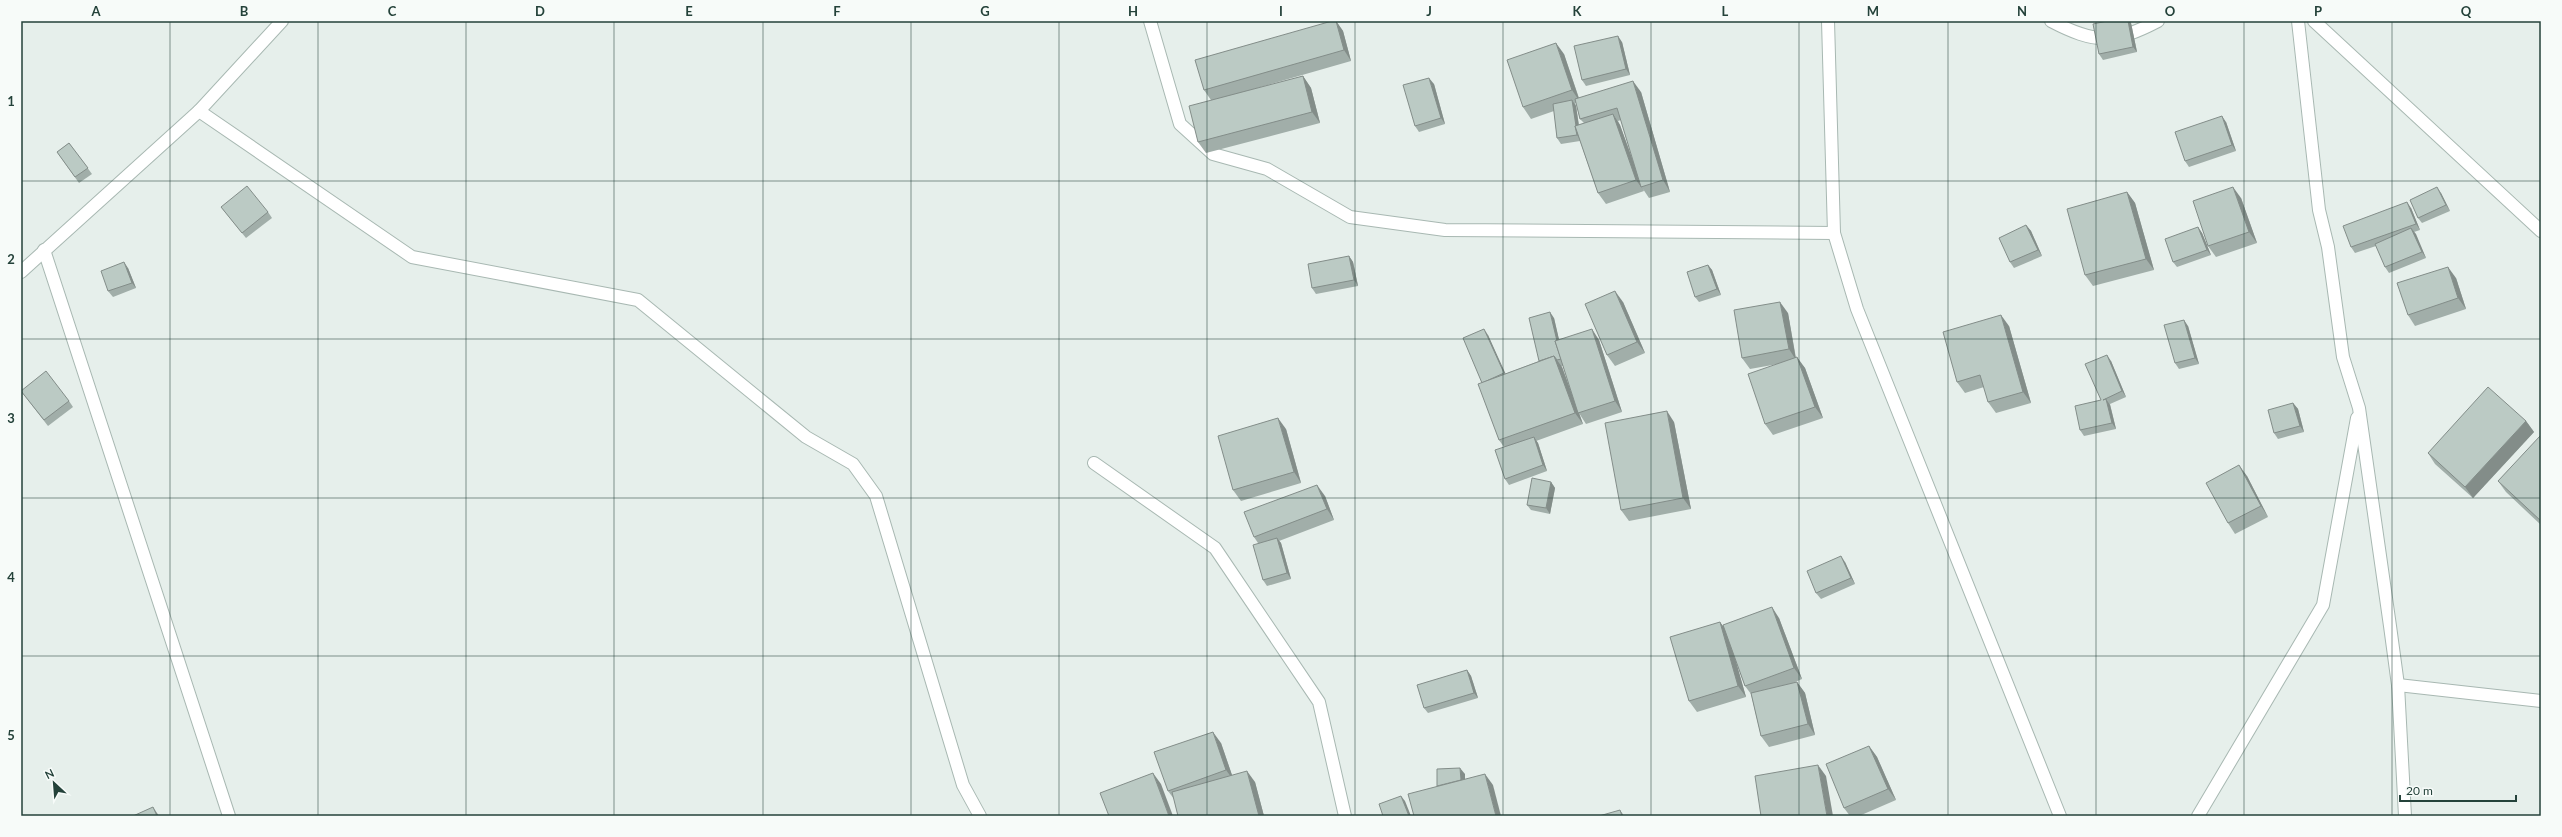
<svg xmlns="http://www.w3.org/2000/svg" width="2562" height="837" font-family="Lato,sans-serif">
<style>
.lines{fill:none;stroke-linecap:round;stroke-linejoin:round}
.minor-casing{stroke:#a8b8b2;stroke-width:14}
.minor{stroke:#fff;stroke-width:12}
.wall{fill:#a1aea9;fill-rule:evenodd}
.shaded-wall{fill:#838d89}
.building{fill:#bbcac4;stroke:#838d89}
.grid{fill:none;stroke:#24423a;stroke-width:1;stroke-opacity:0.55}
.neatline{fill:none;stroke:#24423a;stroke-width:1.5}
.grid-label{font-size:13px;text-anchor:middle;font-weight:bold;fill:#24423a}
</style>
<rect width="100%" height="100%" fill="#e6efeb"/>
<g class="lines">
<defs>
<g id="minor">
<polyline points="1150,21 1180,124 1213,154 1267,169 1350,217 1445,230 1834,233"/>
<polyline points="1828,21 1834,233 1857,309 2060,816"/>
<path d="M2051,21C2095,44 2114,44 2158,21"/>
<polyline points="2298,21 2319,210 2328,247 2343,357 2359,408 2390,626 2398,685 2405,816"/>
<polyline points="2314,21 2541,231"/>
<polyline points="199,111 412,257 638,300 806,437 853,464 876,496 963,785 980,816"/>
<polyline points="44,250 229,816"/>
<polyline points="21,272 199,111 282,21"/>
<polyline points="1094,463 1215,548 1319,702 1345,816"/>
<polyline points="2398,685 2541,701"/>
<polyline points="2198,816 2323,605 2357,418"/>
</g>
</defs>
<!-- minor casing -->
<use href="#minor" class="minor-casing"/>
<!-- minor -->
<use href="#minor" class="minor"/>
</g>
<!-- wall -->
<g class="wall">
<polygon points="1332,21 1336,21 1343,31 1351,61 1240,93 1303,76 1311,88 1320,123 1206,153 1198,142 1211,100 1204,90"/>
<polygon points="2131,23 2137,52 2103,60 2099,54"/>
<polygon points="1622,42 1630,75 1586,86 1582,80"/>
<path d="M1564,54L1579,98L1641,92L1670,192L1649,198L1643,189L1644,191L1606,204L1598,193L1580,141L1561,144L1557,138L1554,111L1531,119L1523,107ZM1575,103H1576L1580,119L1584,123L1579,125L1576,106ZM1621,120L1636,169L1620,125L1618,121Z"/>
<polygon points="1434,84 1445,124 1419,132 1415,126"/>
<polygon points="2226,122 2236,151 2189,167 2185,161"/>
<polygon points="69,143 92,174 79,183 57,152"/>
<polygon points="2127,192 2135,203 2154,270 2093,286 2085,275"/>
<polygon points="2441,193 2450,211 2422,223 2418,218"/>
<polygon points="2241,198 2257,243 2216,257 2208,246"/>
<polygon points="221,207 268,212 272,218 246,238"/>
<polygon points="2411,208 2420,230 2414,232 2426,258 2389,273 2385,267 2376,246 2355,253 2351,247"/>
<polygon points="2026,225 2031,231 2042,256 2014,268 2010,262"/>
<polygon points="2198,227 2202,233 2211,255 2177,267 2173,262"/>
<polygon points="1349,256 1353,262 1358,286 1316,294 1312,288"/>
<polygon points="1708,265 1712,270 1721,295 1699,302 1695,297"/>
<polygon points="128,268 136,288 113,297 108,291"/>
<polygon points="2456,278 2466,309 2415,326 2408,315"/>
<polygon points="1623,302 1645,353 1615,366 1607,355"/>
<polygon points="1788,313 1796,358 1805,368 1823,418 1773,435 1765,424 1778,364 1750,369 1742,358"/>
<path d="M1554,318L1559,340H1599L1622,412L1586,424L1579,413L1583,424L1536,441L1538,443L1547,471L1509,485L1505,479L1504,447L1499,440L1482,383L1488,335L1505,374L1539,361ZM1561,366H1563L1576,405L1562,367Z"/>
<polygon points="2009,326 2031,403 1996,413 1988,402 1984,387 1965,393 1957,382"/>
<polygon points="2188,326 2199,364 2179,369 2175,363"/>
<polygon points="2111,361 2126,397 2110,404 2116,429 2084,436 2080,430 2101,400"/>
<polygon points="21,391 69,401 73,407 48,426"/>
<polygon points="2293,403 2298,409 2304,432 2278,439 2274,433"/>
<polygon points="2526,421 2534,432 2473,498 2435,464 2428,453"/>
<polygon points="1674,422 1691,509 1629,521 1621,510"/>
<polygon points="1286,429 1301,483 1241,501 1233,490"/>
<polygon points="2541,437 2541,525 2506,492 2498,481"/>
<polygon points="2247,476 2268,517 2235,534 2228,523"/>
<polygon points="1551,482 1555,488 1550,514 1531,510 1527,505"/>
<polygon points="1325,496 1334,520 1279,541 1281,543 1291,579 1267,586 1263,580 1258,543 1254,537"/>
<polygon points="1845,562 1855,584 1821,599 1816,593"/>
<polygon points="1779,618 1802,679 1793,683 1797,682 1805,693 1815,735 1769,747 1761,736 1751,694 1745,686 1734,656 1746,697 1697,712 1689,701 1720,622 1724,628"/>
<polygon points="1467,670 1471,676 1478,698 1428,713 1424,708"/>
<polygon points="1221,743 1232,775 1255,782 1264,816 1178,816 1174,799 1168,791"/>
<polygon points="1869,746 1877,757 1896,800 1859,816 1850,816 1844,808"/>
</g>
<!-- shaded-wall -->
<g class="shaded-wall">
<polygon points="1336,21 1343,31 1351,61 1344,50"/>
<polygon points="2128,21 2130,21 2131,23 2137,52 2133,47"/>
<polygon points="1618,36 1622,42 1630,75 1626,69"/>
<polygon points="1556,43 1564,54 1580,102 1572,90"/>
<polygon points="1303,76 1311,88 1320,123 1312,112"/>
<polygon points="1429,78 1434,84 1445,124 1441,118"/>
<polygon points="1633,81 1641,92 1670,192 1663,180"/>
<polygon points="1572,100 1576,106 1581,141 1577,135"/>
<polygon points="1613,114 1620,125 1642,186 1641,187 1644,191 1636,180"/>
<polygon points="2222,116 2226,122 2236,151 2232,145"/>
<polygon points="2233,187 2241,198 2257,243 2249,232"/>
<polygon points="2437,187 2441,193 2450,211 2446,205"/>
<polygon points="2127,192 2135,203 2154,270 2146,259"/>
<polygon points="2407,202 2411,208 2420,230 2416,224"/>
<polygon points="2026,225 2031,231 2042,256 2038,250"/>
<polygon points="2198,227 2202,233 2211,255 2207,250"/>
<polygon points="2411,228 2416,234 2426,258 2422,252"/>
<polygon points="1349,256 1353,262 1358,286 1354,280"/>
<polygon points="124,262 128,268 136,288 132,283"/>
<polygon points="1708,265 1712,270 1721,295 1717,289"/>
<polygon points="2448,267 2456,278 2466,309 2458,298"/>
<polygon points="1615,291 1623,302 1645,353 1637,342"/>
<polygon points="1780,302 1788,313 1796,360 1789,349"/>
<polygon points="1550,312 1554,318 1565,365 1561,359"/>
<polygon points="2001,315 2009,326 2031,403 2023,392"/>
<polygon points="2184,320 2188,326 2199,364 2195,358"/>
<polygon points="1484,329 1488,335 1508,379 1504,373"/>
<polygon points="1592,329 1599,340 1622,412 1615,401"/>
<polygon points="2107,355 2111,361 2126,397 2122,391"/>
<polygon points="1554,356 1562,367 1583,424 1575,413"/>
<polygon points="1797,357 1805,368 1823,418 1815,407"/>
<polygon points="2106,399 2110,405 2116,429 2112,423"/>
<polygon points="2293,403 2298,409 2304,432 2300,426"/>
<polygon points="1667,411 1674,422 1691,509 1683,498"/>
<polygon points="1278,418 1286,429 1301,483 1294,472"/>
<polygon points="2526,421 2534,432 2473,498 2465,487"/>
<polygon points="1534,437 1538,443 1547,471 1543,465"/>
<polygon points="2239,465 2247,476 2268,517 2261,506"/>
<polygon points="1551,482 1555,488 1550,514 1546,508"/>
<polygon points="1317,485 1325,496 1334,520 1327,509"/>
<polygon points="1277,538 1281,543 1291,579 1287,573"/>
<polygon points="1841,556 1845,562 1855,584 1851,578"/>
<polygon points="1772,607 1779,618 1802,679 1794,668"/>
<polygon points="1720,622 1728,633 1746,697 1738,686"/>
<polygon points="1467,670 1471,676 1478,698 1474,693"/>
<polygon points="1797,682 1805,693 1815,735 1808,724"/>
<polygon points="1213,732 1221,743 1234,781 1226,770"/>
<polygon points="1869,746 1877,757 1896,800 1888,789"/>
<polygon points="1818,765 1826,776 1833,816 1827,816"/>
<polygon points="1460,768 1465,774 1465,792 1461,786"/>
<polygon points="1247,771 1255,782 1264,816 1259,816"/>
<polygon points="1153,773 1161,784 1173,816 1169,816"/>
<polygon points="1485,774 1493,785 1501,816 1496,816"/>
<polygon points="1401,796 1405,801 1411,816 1409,816"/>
<polygon points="153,807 159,816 157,816"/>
<polygon points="1620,810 1624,816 1622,816"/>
</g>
<!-- building -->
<g class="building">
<polygon points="1332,21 1336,21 1344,50 1204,90 1195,60"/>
<polygon points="2107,21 2128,21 2133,47 2099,54 2093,24"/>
<polygon points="1618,36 1626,69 1582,80 1574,46"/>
<polygon points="1556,43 1572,90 1523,107 1507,60"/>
<polygon points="1303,76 1312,112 1198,142 1189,106"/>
<polygon points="1429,78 1441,118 1415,126 1403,85"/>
<polygon points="1633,81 1663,180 1641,187 1617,108 1580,119 1575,99"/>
<polygon points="1572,100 1576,126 1575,126 1577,135 1557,138 1553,104"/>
<polygon points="1613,114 1636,180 1598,193 1575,126"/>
<polygon points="2222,116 2232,145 2185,161 2175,132"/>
<polygon points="69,143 88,168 75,177 57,152"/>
<polygon points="247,186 268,212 242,233 221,207"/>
<polygon points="2233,187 2249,232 2208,246 2193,201"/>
<polygon points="2437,187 2446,205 2418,218 2410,200"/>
<polygon points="2127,192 2146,259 2085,275 2067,209"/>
<polygon points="2407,202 2416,224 2351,247 2343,226"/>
<polygon points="2026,225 2038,250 2010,262 1999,238"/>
<polygon points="2198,227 2207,250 2173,262 2165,239"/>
<polygon points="2411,228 2422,252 2385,267 2375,244"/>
<polygon points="1349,256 1354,280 1312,288 1308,264"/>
<polygon points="124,262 132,283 108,291 101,271"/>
<polygon points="1708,265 1717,289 1695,297 1687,272"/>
<polygon points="2448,267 2458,298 2408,315 2397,283"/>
<polygon points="1615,291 1637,342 1607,355 1585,304"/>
<polygon points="1780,302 1789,349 1742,358 1734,310"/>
<polygon points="1550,312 1557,341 1555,341 1561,359 1557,360 1554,356 1539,361 1529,318"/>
<polygon points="2001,315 2023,392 1988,402 1980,375 1957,382 1943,332"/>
<polygon points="2184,320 2195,358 2175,363 2164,325"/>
<polygon points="1484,329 1504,373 1482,383 1463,338"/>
<polygon points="1592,329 1615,401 1578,413 1555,341"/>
<polygon points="2107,355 2122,391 2103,400 2106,399 2112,423 2080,430 2075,406 2101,400 2085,364"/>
<polygon points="1554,356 1575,413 1499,440 1478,384"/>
<polygon points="1797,357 1815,407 1765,424 1748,374"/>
<polygon points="46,371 69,401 44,420 21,391"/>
<polygon points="2488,387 2526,421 2465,487 2428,453"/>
<polygon points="2293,403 2300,426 2274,433 2268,410"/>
<polygon points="1667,411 1683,498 1621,510 1605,423"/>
<polygon points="1278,418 1294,472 1233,490 1218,436"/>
<polygon points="2540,436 2541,437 2541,521 2498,481"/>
<polygon points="1534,437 1543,465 1505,479 1495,450"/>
<polygon points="2239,465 2261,506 2228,523 2206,483"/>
<polygon points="1532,478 1551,482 1546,508 1527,505"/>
<polygon points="1317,485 1327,509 1254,537 1244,512"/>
<polygon points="1277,538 1287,573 1263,580 1253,545"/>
<polygon points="1841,556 1851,578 1816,593 1807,571"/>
<polygon points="1772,607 1794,668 1745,686 1723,625"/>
<polygon points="1720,622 1738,686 1689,701 1670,637"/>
<polygon points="1467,670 1474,693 1424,708 1417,685"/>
<polygon points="1797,682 1808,724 1761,736 1751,693"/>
<polygon points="1213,732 1226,770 1168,791 1154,752"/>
<polygon points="1869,746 1888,789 1844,808 1826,764"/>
<polygon points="1818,765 1827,816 1761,816 1755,776"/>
<polygon points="1460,768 1461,780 1437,786 1437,769"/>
<polygon points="1247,771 1259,816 1178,816 1172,792"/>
<polygon points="1153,773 1169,816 1109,816 1100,793"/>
<polygon points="1485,774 1496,816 1414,816 1408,794"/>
<polygon points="1401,796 1409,816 1383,816 1379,804"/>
<polygon points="153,807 157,816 133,816"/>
<polygon points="1620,810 1622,816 1599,816"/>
</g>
<!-- grid -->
<path class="grid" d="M170,21V816M318,21V816M466,21V816M614,21V816M763,21V816M911,21V816M1059,21V816M1207,21V816M1355,21V816M1503,21V816M1651,21V816M1799,21V816M1948,21V816M2096,21V816M2244,21V816M2392,21V816M21,181H2541M21,339H2541M21,498H2541M21,656H2541"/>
<!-- border -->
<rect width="2562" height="837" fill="none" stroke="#f7fbf9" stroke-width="44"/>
<!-- north arrow -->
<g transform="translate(54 783) rotate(334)" stroke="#f7fbf9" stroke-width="3" paint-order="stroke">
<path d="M0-3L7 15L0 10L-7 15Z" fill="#24423a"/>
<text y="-6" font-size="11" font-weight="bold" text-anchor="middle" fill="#24423a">N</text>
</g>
<!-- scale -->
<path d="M2400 795v6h116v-6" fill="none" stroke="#24423a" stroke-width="2"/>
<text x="2406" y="795" font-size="12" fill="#24423a" stroke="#f7fbf9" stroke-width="3" paint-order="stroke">20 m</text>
<rect x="22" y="22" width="2518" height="793" class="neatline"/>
<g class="grid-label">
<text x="96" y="16">A</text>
<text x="244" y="16">B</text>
<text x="392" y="16">C</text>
<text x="540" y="16">D</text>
<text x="689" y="16">E</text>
<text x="837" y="16">F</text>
<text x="985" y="16">G</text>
<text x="1133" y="16">H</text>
<text x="1281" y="16">I</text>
<text x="1429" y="16">J</text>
<text x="1577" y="16">K</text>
<text x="1725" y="16">L</text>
<text x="1873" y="16">M</text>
<text x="2022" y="16">N</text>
<text x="2170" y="16">O</text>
<text x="2318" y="16">P</text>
<text x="2466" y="16">Q</text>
<text x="11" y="106">1</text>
<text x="11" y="264">2</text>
<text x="11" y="423">3</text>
<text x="11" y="582">4</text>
<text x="11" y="740">5</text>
</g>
</svg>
